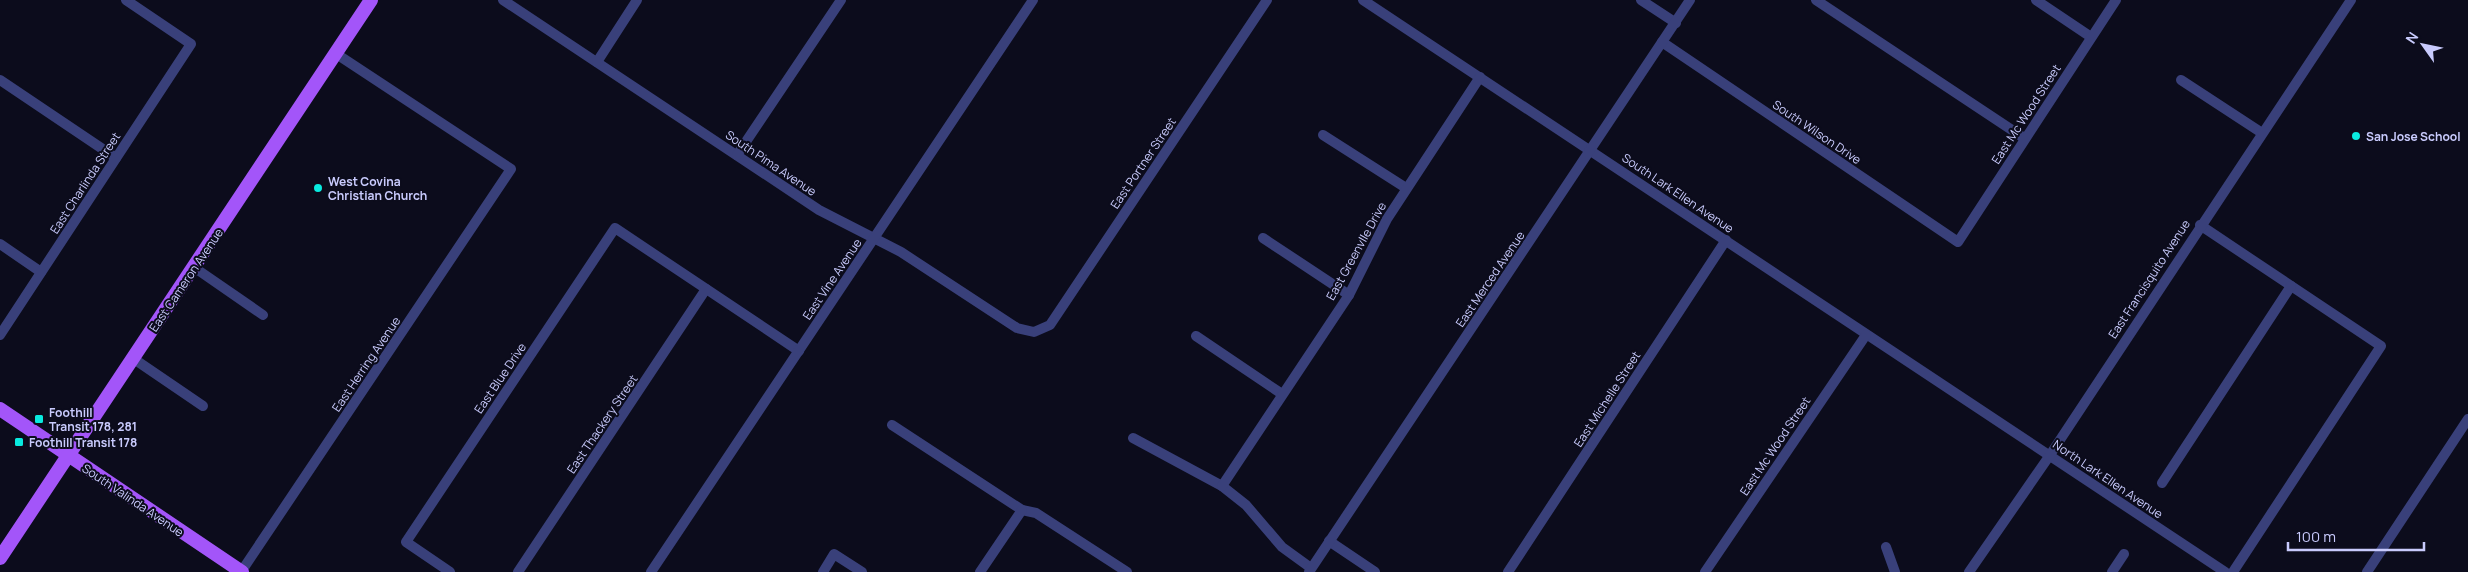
<svg xmlns="http://www.w3.org/2000/svg" width="2468" height="572" font-family="Manrope,sans-serif">
<style>
.lines{fill:none;stroke-linecap:round;stroke-linejoin:round}
.minor{stroke:#39407a;stroke-width:10}
.major{stroke:#a355f9;stroke-width:14}
.poi-dot{fill:#09eadf;stroke:#0c0c1c;stroke-width:2}
.labels{text-anchor:middle;dominant-baseline:central;stroke-width:4;stroke-linejoin:round;paint-order:stroke}
.street-label{font-size:12px;fill:#c9cbfd;stroke:#0c0c1c}
.poi-label{font-size:12px;font-weight:bold;fill:#c9cbfd;stroke:#0c0c1c;text-anchor:start}
</style>
<rect width="100%" height="100%" fill="#0c0c1c"/>
<g class="lines">
<!-- minor -->
<g class="minor">
<polyline points="503,0 819,210 901,252 1017,328 1034,332 1050,325 1267,0"/>
<polyline points="1363,0 2225,572"/>
<polyline points="1641,0 1676,23"/>
<polyline points="1816,0 2024,138"/>
<polyline points="2036,0 2091,37"/>
<polyline points="1662,42 1958,242 2116,0"/>
<polyline points="597,62 637,0"/>
<polyline points="0,80 116,158"/>
<polyline points="2181,80 2262,133"/>
<polyline points="1323,135 1406,188"/>
<polyline points="737,155 841,0"/>
<polyline points="2200,225 2381,346 2233,572"/>
<polyline points="1263,238 1349,295"/>
<polyline points="0,244 41,272"/>
<polyline points="195,268 263,315"/>
<polyline points="0,335 191,44 126,0"/>
<polyline points="1196,336 1282,394"/>
<polyline points="134,359 203,406"/>
<polyline points="892,425 1022,510 1036,513 1127,572"/>
<polyline points="1133,438 1222,486 1246,505 1282,547 1311,568"/>
<polyline points="2162,483 2291,286"/>
<polyline points="1222,486 1349,295 1387,219 1480,77"/>
<polyline points="1329,541 1375,572"/>
<polyline points="1886,547 1895,572"/>
<polyline points="241,572 511,169 335,53"/>
<polyline points="450,572 406,542 615,228 799,351"/>
<polyline points="518,572 706,289"/>
<polyline points="651,572 1033,0"/>
<polyline points="823,572 834,554 862,572"/>
<polyline points="980,572 1022,510"/>
<polyline points="1309,572 1690,0"/>
<polyline points="1508,572 1726,240"/>
<polyline points="1705,572 1866,335"/>
<polyline points="1969,572 2050,455 2351,0"/>
<polyline points="2112,572 2124,554"/>
<polyline points="2367,572 2468,419"/>
</g>
<!-- major -->
<g class="major">
<polyline points="0,409 242,572"/>
<polyline points="0,558 371,0"/>
</g>
</g>
<!-- markers -->
<g class="poi-dot">
<circle cx="2356" cy="136" r="5"/>
<circle cx="318" cy="188" r="5"/>
<rect x="34" y="414" width="10" height="10" rx="2.5"/>
<rect x="14" y="437" width="10" height="10" rx="2.5"/>
</g>
<g class="labels">
<!-- street labels -->
<g class="street-label">
<text transform="translate(2026 114) rotate(-57)">East Mc Wood Street</text>
<text transform="translate(1817 132) rotate(34)">South Wilson Drive</text>
<text transform="translate(771 163) rotate(34)">South Pima Avenue</text>
<text transform="translate(1143 163) rotate(-56)">East Portner Street</text>
<text transform="translate(85 183) rotate(-57)">East Charlinda Street</text>
<text transform="translate(1678 193) rotate(34)">South Lark Ellen Avenue</text>
<text transform="translate(1356 251) rotate(-61)">East Greenvlle Drive</text>
<text transform="translate(832 279) rotate(-56)">East Vine Avenue</text>
<text transform="translate(1490 279) rotate(-56)">East Merced Avenue</text>
<text transform="translate(2149 279) rotate(-57)">East Francisquito Avenue</text>
<text transform="translate(186 280) rotate(-56)">East Cameron Avenue</text>
<text transform="translate(366 364) rotate(-56)">East Herring Avenue</text>
<text transform="translate(500 378) rotate(-56)">East Blue Drive</text>
<text transform="translate(1607 399) rotate(-57)">East Michelle Street</text>
<text transform="translate(602 424) rotate(-56)">East Thackery Street</text>
<text transform="translate(1775 446) rotate(-56)">East Mc Wood Street</text>
<text transform="translate(2108 479) rotate(34)">North Lark Ellen Avenue</text>
<text transform="translate(133 500) rotate(34)">South Valinda Avenue</text>
</g>
<!-- poi labels -->
<g class="poi-label">
<text x="2366" y="136">San Jose School</text>
<text x="328" y="181">West Covina<tspan x="328" dy="14">Christian Church</tspan></text>
<text x="49" y="412">Foothill<tspan x="49" dy="14">Transit 178, 281</tspan></text>
<text x="29" y="442">Foothill Transit 178</text>
</g>
</g>
<!-- north arrow -->
<g transform="translate(2423 45) rotate(303)" stroke="#0c0c1c" stroke-width="4" paint-order="stroke">
<path d="M0-4L9 19L0 12L-9 19Z" fill="#c9cbfd"/>
<text y="-8" font-size="14" font-weight="bold" text-anchor="middle" fill="#c9cbfd">N</text>
</g>
<!-- scale -->
<path d="M2288 542v8h136v-8" fill="none" stroke="#c9cbfd" stroke-width="2.5"/>
<text x="2296" y="542" font-size="15" fill="#c9cbfd" stroke="#0c0c1c" stroke-width="4" paint-order="stroke">100 m</text>
</svg>
